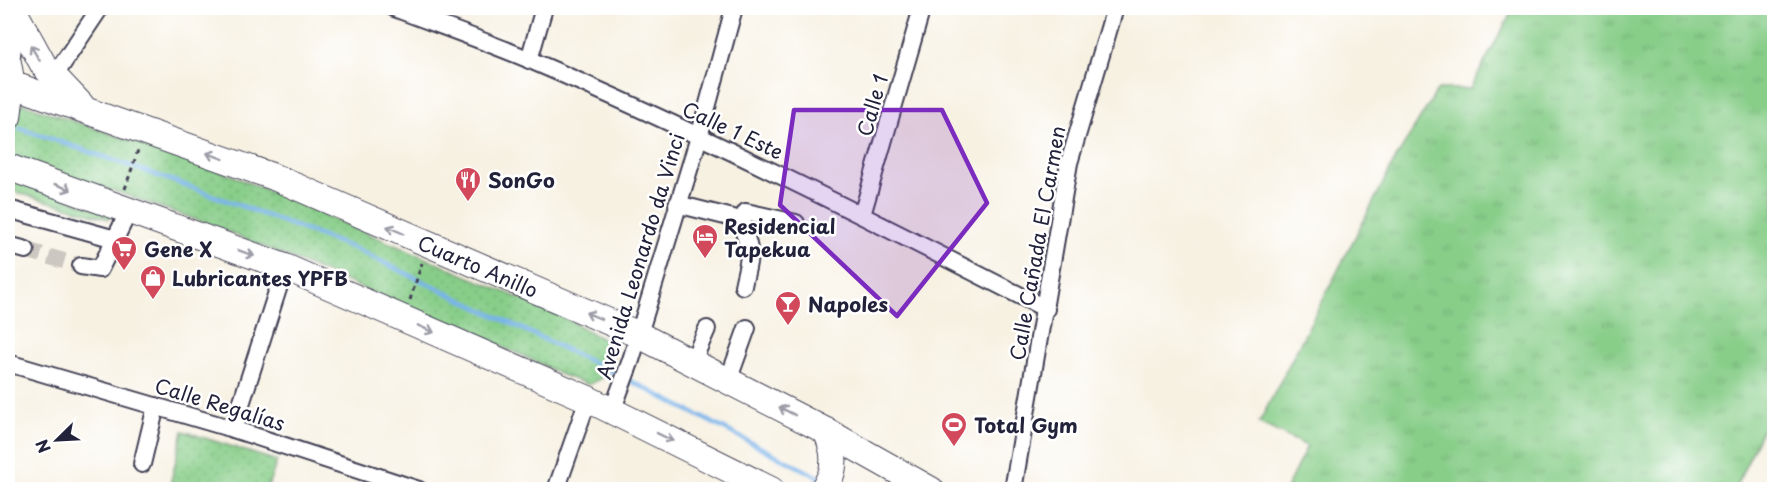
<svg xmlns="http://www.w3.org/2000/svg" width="1782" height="497" font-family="'Playpen Sans',sans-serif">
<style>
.grass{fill:url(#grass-tufts);stroke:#557862;stroke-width:1.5}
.park{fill:url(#park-dots);stroke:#557862;stroke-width:1.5}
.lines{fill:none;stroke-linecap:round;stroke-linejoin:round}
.stream{stroke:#79b4ea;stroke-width:4.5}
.minor-tunnel{stroke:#ccc8c1;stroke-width:16;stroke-dasharray:16 8;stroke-linecap:butt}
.minor-casing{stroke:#424154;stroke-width:20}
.major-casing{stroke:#424154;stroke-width:24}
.highway-casing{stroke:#424154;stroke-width:28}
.path{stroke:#424154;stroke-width:3;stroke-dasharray:4.5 4.5;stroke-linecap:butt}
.minor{stroke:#fff;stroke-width:16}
.major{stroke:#fff;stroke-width:21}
.highway{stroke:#fff;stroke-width:26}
.oneway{stroke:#9c9ca7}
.marked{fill:#7b2cbf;fill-opacity:0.2;stroke:#7b2cbf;stroke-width:4.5;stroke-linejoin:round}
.labels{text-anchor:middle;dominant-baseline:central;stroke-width:5;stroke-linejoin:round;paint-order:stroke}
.street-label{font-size:20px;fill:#22223b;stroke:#fff}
.poi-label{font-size:20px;font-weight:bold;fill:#22223b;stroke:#fff;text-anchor:start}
</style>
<defs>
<pattern id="grass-tufts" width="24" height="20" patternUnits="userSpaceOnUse" patternTransform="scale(1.5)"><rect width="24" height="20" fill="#88ce89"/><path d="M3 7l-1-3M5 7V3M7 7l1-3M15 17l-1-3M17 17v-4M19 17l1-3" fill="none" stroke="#75b177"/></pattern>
<pattern id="park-dots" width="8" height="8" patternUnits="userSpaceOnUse" patternTransform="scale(1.5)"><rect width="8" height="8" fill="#88ce89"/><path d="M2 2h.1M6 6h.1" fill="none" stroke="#75b177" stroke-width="1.8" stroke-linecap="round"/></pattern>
</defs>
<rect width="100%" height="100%" fill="#fff"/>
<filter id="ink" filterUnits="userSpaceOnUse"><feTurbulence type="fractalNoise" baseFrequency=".0167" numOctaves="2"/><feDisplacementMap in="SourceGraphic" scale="12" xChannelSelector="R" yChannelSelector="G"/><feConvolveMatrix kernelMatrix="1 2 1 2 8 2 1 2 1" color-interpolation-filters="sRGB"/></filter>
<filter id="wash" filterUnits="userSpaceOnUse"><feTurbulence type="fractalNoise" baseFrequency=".008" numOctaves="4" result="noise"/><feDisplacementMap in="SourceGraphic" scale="24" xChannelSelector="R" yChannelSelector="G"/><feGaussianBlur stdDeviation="1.35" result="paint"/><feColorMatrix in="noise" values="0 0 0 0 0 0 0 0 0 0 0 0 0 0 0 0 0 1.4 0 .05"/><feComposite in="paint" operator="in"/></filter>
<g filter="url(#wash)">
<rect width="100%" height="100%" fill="#f7f1e2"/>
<!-- grass -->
<g class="grass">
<polygon points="1514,8 1774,8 1774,404 1735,489 1286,489 1307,446 1259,423 1396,158 1438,89 1470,89"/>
<polygon points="8,177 113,215 109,219 8,190"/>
</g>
<!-- park -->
<g class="park">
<polygon points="21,103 233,176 561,316 608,342 613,358 605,376 589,385 562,375 526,357 214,226 8,154 8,145 12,140"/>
<polygon points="183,431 277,461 267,489 169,489"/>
</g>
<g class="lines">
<!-- stream -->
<g class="stream">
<polyline points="20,128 185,185 353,248 621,376"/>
<polyline points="629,380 822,479"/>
</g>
</g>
</g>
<g filter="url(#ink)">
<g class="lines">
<!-- minor-tunnel -->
<polyline class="minor-tunnel" points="26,250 81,266"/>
<defs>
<g id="minor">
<path d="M394,8C439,25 485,41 530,60C705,135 876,222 1046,309"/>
<polyline points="529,60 544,8"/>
<polyline points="53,78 100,8"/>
<polyline points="677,204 741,220"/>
<polyline points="8,209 115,239"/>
<polyline points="862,215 922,8"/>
<polyline points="8,245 26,250"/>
<polyline points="81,266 100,269 129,211"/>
<path d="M743,286C745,275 749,264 749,253C750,237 736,229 746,212L796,223"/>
<polyline points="8,363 233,429 419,490"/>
<polyline points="692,363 707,329"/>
<polyline points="728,381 747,328"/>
<polyline points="612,411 631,360 699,137 734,8"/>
<polyline points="233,429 285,267"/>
<polyline points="142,464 156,406"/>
<polyline points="556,490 588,399"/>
<polyline points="1013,490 1069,163 1115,8"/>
</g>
<polyline id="major" points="8,65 16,8"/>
<g id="highway">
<polyline points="15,13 44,66 81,105"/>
<polyline points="8,63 12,85 8,117"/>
<polyline points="8,83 274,177 637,334 826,431 931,490"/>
<polyline points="8,167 285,267 588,399 771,490"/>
<path d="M822,490C838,472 835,450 826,431"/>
</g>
</defs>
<!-- minor casing -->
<use href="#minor" class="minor-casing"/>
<!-- major casing -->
<use href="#major" class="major-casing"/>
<!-- highway casing -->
<use href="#highway" class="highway-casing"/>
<!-- path -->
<g class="path">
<polyline points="125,189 138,150"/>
<polyline points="410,300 422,263"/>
</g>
<!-- minor -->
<use href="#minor" class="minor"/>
<!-- major -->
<use href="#major" class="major"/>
<!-- highway -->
<use href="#highway" class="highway"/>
</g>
<!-- one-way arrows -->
<defs><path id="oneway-shaft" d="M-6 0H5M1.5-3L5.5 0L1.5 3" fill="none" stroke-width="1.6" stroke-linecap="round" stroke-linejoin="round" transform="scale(1.5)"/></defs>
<g class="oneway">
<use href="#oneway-shaft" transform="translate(35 53) rotate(-121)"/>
<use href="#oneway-shaft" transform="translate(215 156) rotate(-160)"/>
<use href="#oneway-shaft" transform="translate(63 187) rotate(20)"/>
<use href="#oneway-shaft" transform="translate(395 230) rotate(-157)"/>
<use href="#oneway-shaft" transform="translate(246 253) rotate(20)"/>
<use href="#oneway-shaft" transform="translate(594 316) rotate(-157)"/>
<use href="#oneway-shaft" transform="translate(426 329) rotate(24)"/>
<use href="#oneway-shaft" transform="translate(787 411) rotate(-153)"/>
<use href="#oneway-shaft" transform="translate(665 437) rotate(26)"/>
</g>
</g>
<!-- marked area -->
<path class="marked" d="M794,110H942L987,203L897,316L780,205Z"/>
<!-- icons -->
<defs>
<symbol id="restaurant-pin" viewBox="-11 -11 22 30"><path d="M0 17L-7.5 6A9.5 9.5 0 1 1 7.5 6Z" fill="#d1495b" stroke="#fff"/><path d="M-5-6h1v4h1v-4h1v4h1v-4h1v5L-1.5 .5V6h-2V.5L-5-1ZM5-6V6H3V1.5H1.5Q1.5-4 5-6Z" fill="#fff"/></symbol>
<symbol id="hotel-pin" viewBox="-11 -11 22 30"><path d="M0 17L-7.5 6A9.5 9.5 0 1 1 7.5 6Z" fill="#d1495b" stroke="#fff"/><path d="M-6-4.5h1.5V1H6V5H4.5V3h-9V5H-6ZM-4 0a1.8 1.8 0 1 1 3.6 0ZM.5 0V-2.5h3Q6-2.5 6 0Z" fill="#fff"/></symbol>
<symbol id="supermarket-pin" viewBox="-11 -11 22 30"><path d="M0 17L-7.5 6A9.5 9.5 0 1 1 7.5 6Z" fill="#d1495b" stroke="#fff"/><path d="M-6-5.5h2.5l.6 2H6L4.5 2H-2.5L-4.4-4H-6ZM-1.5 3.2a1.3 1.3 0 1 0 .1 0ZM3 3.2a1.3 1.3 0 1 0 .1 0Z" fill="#fff"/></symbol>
<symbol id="shop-pin" viewBox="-11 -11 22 30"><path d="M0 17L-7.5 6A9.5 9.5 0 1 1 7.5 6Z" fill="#d1495b" stroke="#fff"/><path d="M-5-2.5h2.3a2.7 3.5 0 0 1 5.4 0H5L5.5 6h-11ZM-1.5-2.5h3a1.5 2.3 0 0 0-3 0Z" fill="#fff"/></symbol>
<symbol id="bar-pin" viewBox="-11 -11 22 30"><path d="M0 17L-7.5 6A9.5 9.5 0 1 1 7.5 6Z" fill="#d1495b" stroke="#fff"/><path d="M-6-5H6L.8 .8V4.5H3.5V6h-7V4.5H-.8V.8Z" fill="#fff"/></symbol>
<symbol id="stadium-pin" viewBox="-11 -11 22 30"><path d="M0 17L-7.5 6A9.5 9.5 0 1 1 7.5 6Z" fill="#d1495b" stroke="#fff"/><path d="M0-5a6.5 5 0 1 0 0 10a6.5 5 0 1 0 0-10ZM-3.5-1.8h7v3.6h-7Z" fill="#fff"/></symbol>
</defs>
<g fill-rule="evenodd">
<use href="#restaurant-pin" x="453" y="165" width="30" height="40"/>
<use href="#hotel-pin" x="690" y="222" width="30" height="40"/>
<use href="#supermarket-pin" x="109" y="234" width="30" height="40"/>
<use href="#shop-pin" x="138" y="263" width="30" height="40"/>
<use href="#bar-pin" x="773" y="289" width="30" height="40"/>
<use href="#stadium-pin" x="939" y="410" width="30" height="40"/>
</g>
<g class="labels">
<!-- street labels -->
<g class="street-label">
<text transform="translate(872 105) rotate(-74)">Calle 1</text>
<text transform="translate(733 130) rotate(25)">Calle 1 Este</text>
<text transform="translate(1037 243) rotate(-80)">Calle Cañada El Carmen</text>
<text transform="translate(640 256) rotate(-73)">Avenida Leonardo da Vinci</text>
<text transform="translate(478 266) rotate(23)">Cuarto Anillo</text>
<text transform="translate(220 404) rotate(17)">Calle Regalías</text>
</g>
<!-- poi labels -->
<g class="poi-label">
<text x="488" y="180">SonGo</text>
<text x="724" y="226">Residencial<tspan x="724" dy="23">Tapekua</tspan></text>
<text x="144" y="249">Gene X</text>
<text x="172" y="278">Lubricantes YPFB</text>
<text x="808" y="304">Napoles</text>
<text x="974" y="425">Total Gym</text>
</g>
</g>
<!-- margin -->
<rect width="1782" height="497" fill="none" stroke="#fff" stroke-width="30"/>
<!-- north arrow -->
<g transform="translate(57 440) rotate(246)" stroke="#ffffff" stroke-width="4.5" paint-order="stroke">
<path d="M0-4.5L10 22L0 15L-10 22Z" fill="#22223b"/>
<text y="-9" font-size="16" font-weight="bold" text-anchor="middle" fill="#22223b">N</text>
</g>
</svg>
